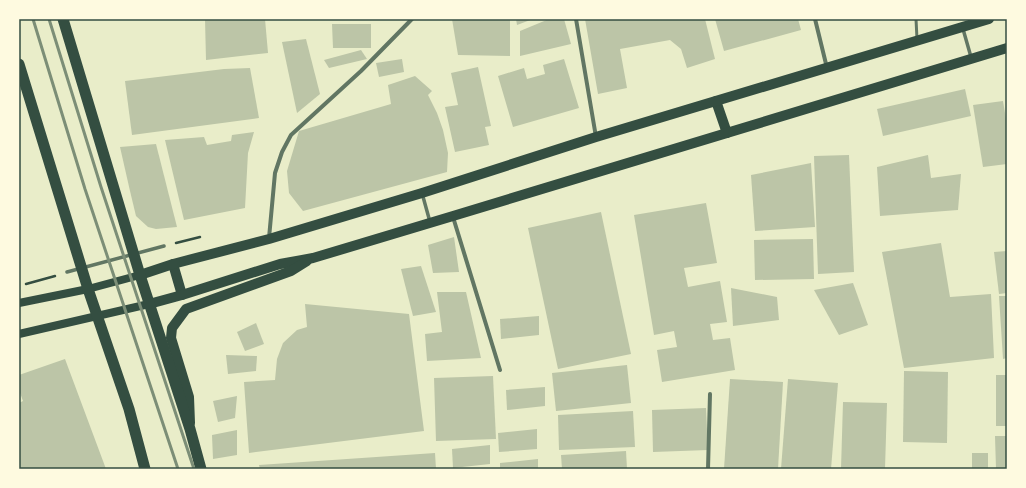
<svg xmlns="http://www.w3.org/2000/svg" width="1026" height="488" font-family="'Fira Sans',sans-serif">
<style>
.building{fill:#bcc5a7}
.lines{fill:none;stroke-linecap:round;stroke-linejoin:round}
.path{stroke:#344e41;stroke-width:2.5}
.service{stroke:#617663;stroke-width:3}
.pedestrian{stroke:#617663;stroke-width:3.5}
.minor{stroke:#617663;stroke-width:4}
.secondary{stroke:#344e41;stroke-width:8}
.primary{stroke:#344e41;stroke-width:10}
.trunk{stroke:#344e41;stroke-width:11}
.rail{stroke:#7c8e77;stroke-width:3}
.neatline{fill:none;stroke:#344e41;stroke-width:1.5}
</style>
<rect width="100%" height="100%" fill="#e9edc9"/>
<!-- building -->
<g class="building">
<polygon points="205,19 265,19 268,53 206,60"/>
<polygon points="452,19 510,19 510,56 458,55"/>
<polygon points="516,19 533,19 517,25"/>
<polygon points="549,19 564,19 571,44 520,56 520,31"/>
<polygon points="585,19 705,19 715,59 687,68 681,49 670,40 620,49 627,88 598,94"/>
<polygon points="715,19 798,19 801,30 724,51"/>
<polygon points="332,24 371,24 371,48 333,48"/>
<polygon points="306,39 320,94 297,113 282,42"/>
<polygon points="361,50 367,59 329,68 324,60"/>
<polygon points="402,59 404,72 379,77 376,63"/>
<polygon points="564,59 579,108 513,127 498,76 524,68 527,79 545,74 543,65"/>
<polygon points="478,67 491,126 485,127 489,145 455,152 445,107 458,105 451,73"/>
<polygon points="250,68 259,118 132,135 125,81 224,69"/>
<polygon points="415,76 432,91 428,95 437,113 443,130 448,153 447,172 303,211 289,193 287,171 299,131 391,104 388,85"/>
<polygon points="965,89 971,116 883,136 877,109"/>
<polygon points="1003,101 1007,125 1007,164 983,167 973,105"/>
<polygon points="254,132 248,153 245,208 184,220 165,140 204,137 207,145 231,141 232,135"/>
<polygon points="156,144 177,227 156,229 148,227 136,216 130,191 120,147"/>
<polygon points="849,155 854,272 818,274 814,156"/>
<polygon points="928,155 931,178 961,174 958,210 880,216 877,167"/>
<polygon points="811,163 815,227 755,231 751,175"/>
<polygon points="706,203 717,263 684,268 688,287 720,281 727,322 710,324 713,340 730,338 735,370 662,382 657,350 677,347 674,331 654,335 634,215"/>
<polygon points="601,212 631,354 558,369 528,228"/>
<polygon points="454,237 459,272 433,273 428,245"/>
<polygon points="813,239 814,279 755,280 754,240"/>
<polygon points="941,243 950,297 991,294 994,358 904,368 882,252"/>
<polygon points="1007,251 1007,293 999,294 994,252"/>
<polygon points="421,266 436,312 413,316 401,269"/>
<polygon points="853,283 868,325 839,335 814,290"/>
<polygon points="731,288 777,297 779,320 733,326"/>
<polygon points="437,292 466,292 481,358 427,361 425,334 442,332"/>
<polygon points="999,296 1007,296 1007,358 1003,359"/>
<polygon points="305,304 409,314 424,431 249,453 244,382 275,380 277,359 283,343 297,330 307,327"/>
<polygon points="539,316 539,335 501,339 500,319"/>
<polygon points="256,323 264,344 245,351 237,332"/>
<polygon points="226,355 257,356 256,371 228,374"/>
<polygon points="65,359 106,469 19,469 19,403 23,401 19,390 19,375"/>
<polygon points="627,365 631,403 556,411 552,373"/>
<polygon points="904,371 948,372 947,443 903,442"/>
<rect x="996" y="375" width="11" height="51"/>
<polygon points="493,376 496,439 436,441 434,378"/>
<polygon points="730,379 783,382 778,469 724,469"/>
<polygon points="788,379 838,383 831,469 781,469"/>
<polygon points="545,387 545,406 507,410 506,390"/>
<polygon points="237,396 235,418 218,422 213,401"/>
<polygon points="843,402 887,403 885,469 841,469"/>
<polygon points="706,408 708,450 653,452 652,410"/>
<polygon points="633,411 635,447 559,450 558,415"/>
<polygon points="537,429 537,449 499,452 498,433"/>
<polygon points="237,430 237,455 213,459 212,435"/>
<polygon points="995,436 1007,436 1007,469 996,469"/>
<polygon points="490,445 490,464 453,468 452,449"/>
<polygon points="626,451 627,469 562,469 561,455"/>
<polygon points="435,453 436,469 260,469 259,465"/>
<rect x="972" y="453" width="16" height="16"/>
<polygon points="538,459 538,469 500,469 500,463"/>
</g>
<g class="lines">
<!-- path -->
<g class="path">
<polyline points="176,243 200,237"/>
<polyline points="26,284 55,276"/>
</g>
<!-- service -->
<polyline class="service" points="916,19 917,39"/>
<!-- pedestrian -->
<g class="pedestrian">
<polyline points="963,29 971,57"/>
<polyline points="422,193 430,222"/>
<polyline points="67,272 164,246"/>
</g>
<!-- minor -->
<g class="minor">
<polyline points="576,19 596,137"/>
<polyline points="815,19 827,68"/>
<polyline points="453,217 500,370"/>
<polyline points="269,238 275,173 282,152 291,135 361,71 412,19"/>
<polyline points="708,469 710,394"/>
</g>
<!-- secondary -->
<g class="secondary">
<polyline points="19,303 88,289 140,275"/>
<polyline points="19,334 149,304"/>
</g>
<!-- primary -->
<g class="primary">
<polyline points="716,101 727,133"/>
<polyline points="173,264 182,295"/>
<polyline points="140,275 173,264 269,239 422,193 596,137 989,19"/>
<polyline points="149,304 182,295 280,264 313,258 453,216 1007,48"/>
<polyline points="190,423 189,397 171,338 172,328 186,309 291,271 307,261"/>
</g>
<!-- trunk -->
<g class="trunk">
<polyline points="63,19 140,275 190,429 201,469"/>
<polyline points="19,64 88,289 129,409 145,469"/>
</g>
<!-- rail -->
<g class="rail">
<polyline points="33,19 85,189 178,469"/>
<polyline points="49,19 101,187 194,469"/>
</g>
</g>
<!-- border -->
<rect width="1026" height="488" fill="none" stroke="#fefae0" stroke-width="40"/>
<rect x="20" y="20" width="986" height="448" class="neatline"/>
</svg>
